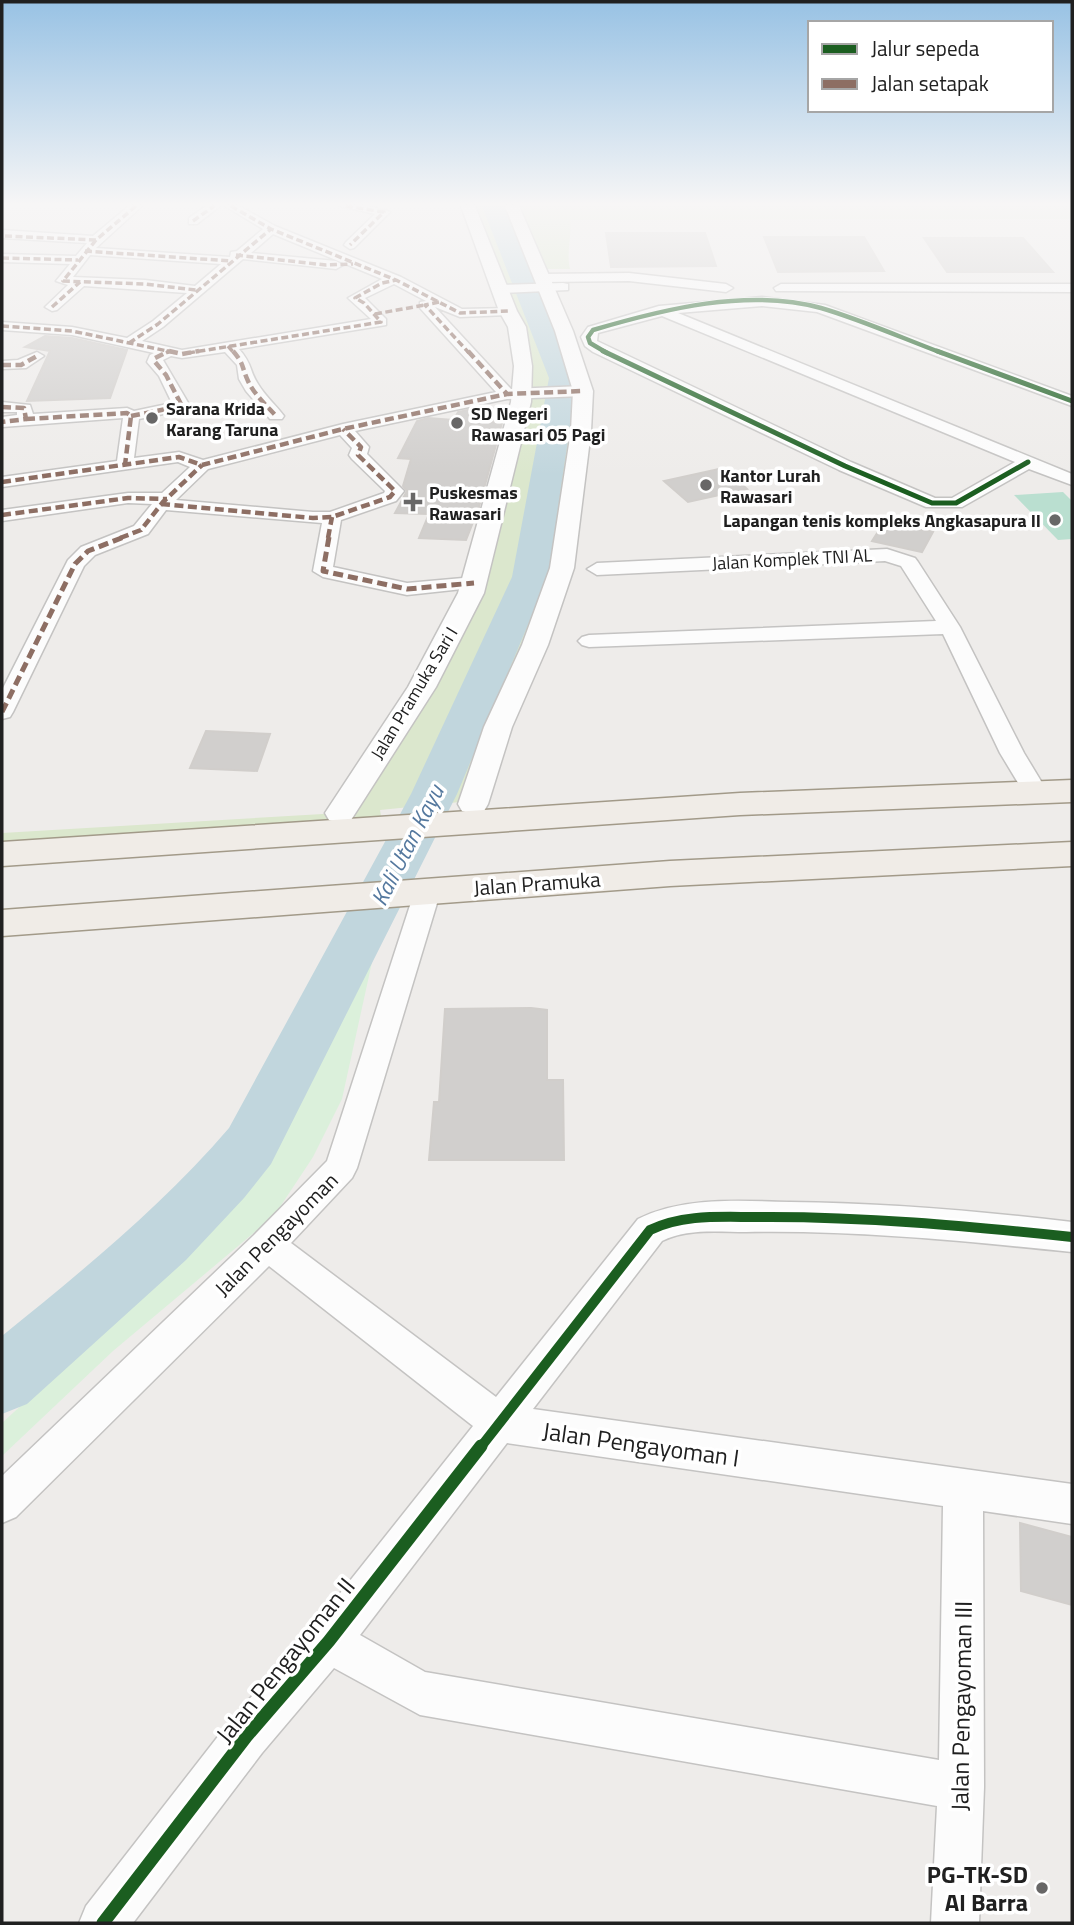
<svg xmlns="http://www.w3.org/2000/svg" width="1074" height="1925" font-family="'Titillium Web',sans-serif">
<style>
.grass{fill:#dbe7cd}
.park{fill:#dbf0db}
.pitch{fill:#badfd0}
.lines{fill:none;stroke-linecap:round;stroke-linejoin:round}
.river{fill:#c1d6dd;fill-rule:evenodd}
.building{fill:#d1cfcd;stroke:#d1cecb;stroke-width:2}
.minor-casing{stroke:#c4c3c2;stroke-width:3}
.tertiary-casing{stroke:#c4c3c2;stroke-width:3}
.primary-casing{stroke:#a29a89;stroke-width:3}
.minor{fill:#fcfcfc;fill-rule:evenodd}
.tertiary{fill:#fcfcfc;fill-rule:evenodd}
.primary{fill:#f0ece7;fill-rule:evenodd}
.quiet-far2{stroke:#8d6e63;stroke-width:3.5;stroke-dasharray:7 3.5;stroke-linecap:butt}
.quiet-far1{stroke:#8d6e63;stroke-width:4.5;stroke-dasharray:9 4.5;stroke-linecap:butt}
.quiet{stroke:#8d6e63;stroke-width:5;stroke-dasharray:10 5;stroke-linecap:butt}
.cycleway-far3-casing{stroke:#fff;stroke-width:6}
.cycleway-far2-casing{stroke:#fff;stroke-width:8}
.cycleway-far1-casing{stroke:#fff;stroke-width:15}
.cycleway-casing{stroke:#fff;stroke-width:18}
.cycleway-far3{stroke:#1b5e20;stroke-width:4.5}
.cycleway-far2{stroke:#1b5e20;stroke-width:5}
.cycleway-far1{stroke:#1b5e20;stroke-width:10}
.cycleway{stroke:#1b5e20;stroke-width:13}
.poi-dot{fill:#686767;stroke:#fff;stroke-width:2.5}
.labels{text-anchor:middle;dominant-baseline:central;stroke-width:7;stroke-linejoin:round;paint-order:stroke}
.far-poi-label{font-size:18px;font-weight:bold;fill:#202020;stroke:#fff;text-anchor:start}
.far-street-label{font-size:18px;fill:#202020;stroke:#fff}
.street-label{font-size:21px;fill:#202020;stroke:#fff}
.water-label{font-size:23px;font-style:italic;fill:#54789e;stroke:#fff}
.near-street-label{font-size:24px;fill:#202020;stroke:#fff}
.near-poi-label{font-size:24px;font-weight:bold;fill:#202020;stroke:#fff;text-anchor:end}
</style>
<rect width="100%" height="100%" fill="#eeecea"/>
<!-- grass -->
<path class="grass" d="M469,206H1072V219L570,220C572,236 566,253 570,269H539L583,392L562,569L470,801L380,810L383,828L2,854V833L340,813L460,616L522,386L500,289Z"/>
<!-- park -->
<polygon class="park" points="376,944 342,1099 313,1157 274,1216 113,1351 2,1456 2,1423 170,1269 252,1182 311,1070 360,954"/>
<!-- pitch -->
<polygon class="pitch" points="1063,492 1072,501 1072,539 1058,540 1014,495"/>
<g class="lines">
<!-- river -->
<path class="river" d="M482,206H504L577,378L548,577L457,794L271,1164L244,1198L186,1260L27,1404L2,1414V1336C82,1271 161,1207 229,1128L411,794L512,577L549,378Z"/>
</g>
<!-- building -->
<g class="building">
<polygon points="606,233 705,233 716,266 611,267"/>
<polygon points="764,237 864,237 884,271 778,272"/>
<polygon points="924,238 1023,238 1053,272 947,272"/>
<polygon points="45,336 72,338 127,350 110,398 27,401 50,351 25,347"/>
<polygon points="476,408 497,409 492,422 502,423 479,507 466,540 419,538 429,514 395,513 407,491 403,486 411,459 398,458 417,421 428,418 454,420 458,412"/>
<polygon points="723,468 747,489 688,502 664,481"/>
<polygon points="885,521 933,532 922,552 872,541"/>
<polygon points="206,731 270,734 257,771 190,768"/>
<polygon points="531,1008 547,1010 547,1080 563,1080 564,1160 429,1160 434,1102 439,1102 445,1009"/>
<polygon points="1020,1523 1072,1537 1072,1605 1021,1591"/>
</g>
<g class="lines">
<defs>
<g id="minor">
<path d="M129,206H142L96,248L230,257L231,252L237,251L263,229L225,206H239L275,226L401,277L462,309L513,308V314L508,315L460,317L435,307L511,389L583,386L591,391L583,396L507,399L355,431L369,447L367,454L404,491L396,501L341,520L333,567L407,583L474,577L481,579L484,583L481,587L407,595L323,577L313,571L322,523L166,510L148,534L95,555L84,566L13,712L10,717L2,719V690L68,560L81,547L134,526L152,504L128,503L2,521V510L128,493H162L190,467L178,462L2,487V477L117,461L123,418L2,427V417L17,415V412H2V402L30,405L33,414L127,408L134,411L172,403L159,376L147,362L150,355L154,353L72,335L2,330V322L72,327L127,338L153,321L187,293L84,286L57,310L52,311L45,307L68,285L56,281L70,264L2,262V254L76,256L87,243L2,238V230L93,236ZM273,234L382,279L348,298L371,319L182,350L142,341L163,327L243,259L336,269L343,265L336,261L251,253ZM90,255L221,264L195,286L145,280L73,277ZM394,284L426,301L420,302V308L496,392L343,424L203,460L179,452L134,458L139,419L188,409L190,406L163,360L171,356L182,358L225,352L237,365L239,379L246,391L270,419H282L284,416C276,405 265,396 258,384C249,370 253,365 239,349L386,325V319L365,298ZM340,435L352,448L349,455L352,459L385,491L384,493L330,512H313L176,500L208,469Z"/>
<polygon points="206,206 220,206 197,224 189,224 189,218"/>
<polygon points="340,206 368,206 390,212 354,248 350,249 344,245 346,242 375,214"/>
<polygon points="629,273 726,284 733,288 726,292 629,281 542,282 535,278 542,274"/>
<polygon points="563,283 568,284 568,290 500,293 493,289 500,285"/>
<polygon points="781,284 1072,284 1072,292 776,291 774,288"/>
<path d="M762,297L825,305L1072,396V406L817,312L762,306L678,313L1072,474V485L1029,469L962,507H926L839,470L593,352L585,346L581,337L588,327L659,306ZM662,316L1015,462L952,498H935L851,462L597,341L598,333Z"/>
<polygon points="37,352 44,356 26,368 2,369 2,361 18,360"/>
<polygon points="887,549 915,558 918,562 960,627 1024,753 1047,791 1044,797 1035,799 1026,797 1023,791 1000,753 943,634 589,647 582,645 578,641 582,637 589,635 936,621 901,566 885,561 597,575 587,569 597,563"/>
<path d="M428,881L437,883L441,890L357,1168L352,1178L291,1243L496,1397L638,1219C685,1196 740,1201 790,1202C884,1203 979,1211 1072,1222V1252C964,1241 855,1230 746,1232C719,1232 687,1228 662,1241L533,1409L1072,1484V1524L983,1511L984,1787L979,1923H931L937,1806L420,1715L334,1668L262,1753L133,1923H79L86,1906L230,1721L314,1626L473,1426L269,1266L16,1517L2,1523V1476L254,1235L327,1161L415,890L419,883ZM507,1443L943,1506L939,1760L425,1672L360,1635Z"/>
</g>
<g id="tertiary">
<polygon points="461,206 475,206 517,311 526,327 532,366 531,402 484,593 436,687 351,820 340,823 329,820 325,813 408,687 458,593 511,402 514,366 508,327 499,311"/>
<polygon points="505,206 519,206 573,331 593,391 591,431 574,568 548,645 512,727 488,804 484,811 473,814 462,811 458,804 484,727 522,645 550,568 571,431 573,391 555,331"/>
</g>
<g id="primary">
<polygon points="1072,780 1072,802 740,815 2,866 2,842 740,793"/>
<polygon points="1072,842 1072,866 670,886 2,936 2,910 670,861"/>
</g>
</defs>
<!-- minor casing -->
<use href="#minor" class="minor-casing"/>
<!-- tertiary casing -->
<use href="#tertiary" class="tertiary-casing"/>
<!-- primary casing -->
<use href="#primary" class="primary-casing"/>
<!-- minor -->
<use href="#minor" class="minor"/>
<!-- tertiary -->
<use href="#tertiary" class="tertiary"/>
<!-- primary -->
<use href="#primary" class="primary"/>
<!-- quiet-far2 -->
<g class="quiet-far2">
<polyline points="136,206 96,240 63,281 145,284 196,290"/>
<polyline points="231,206 271,229 396,280 460,313 508,311"/>
<polyline points="346,206 384,212 350,245"/>
<polyline points="193,221 214,206"/>
<polyline points="5,236 96,240"/>
<polyline points="85,251 231,261"/>
<polyline points="236,255 326,265 353,264"/>
<polyline points="2,258 78,260"/>
<polyline points="439,302 425,305 469,353"/>
<polyline points="52,307 80,282"/>
<polyline points="375,314 425,305"/>
<polyline points="2,326 72,331 177,353"/>
<polyline points="129,343 158,324 271,229"/>
<polyline points="228,346 234,353"/>
<polyline points="166,353 170,351"/>
<polyline points="188,353 381,322 364,303 355,298 382,283 396,280"/>
</g>
<!-- quiet-far1 -->
<g class="quiet-far1">
<polyline points="169,351 182,354 199,351"/>
<path d="M233,351C245,365 241,366 248,381C254,394 266,405 276,416"/>
<polyline points="468,351 507,394"/>
<polyline points="2,365 21,365 37,356"/>
<polyline points="2,407 24,408 26,419 2,422"/>
<polyline points="131,416 182,406 166,375 155,362 155,358 169,351"/>
<polyline points="26,419 127,413 131,416 125,465"/>
<polyline points="2,482 179,457 202,465 343,429 507,394 583,391"/>
<polyline points="161,504 313,518 332,517 390,497 395,491 358,455 361,447 343,429"/>
<polyline points="2,515 128,498 167,499"/>
<polyline points="120,538 141,530 163,502 202,465"/>
<polyline points="328,538 332,517"/>
</g>
<!-- quiet -->
<g class="quiet">
<polyline points="329,537 323,571 407,589 474,583"/>
<polyline points="2,712 75,564 88,551 124,537"/>
</g>
<defs>
<path id="cycleway-far3" d="M607,353L590,343L588,337L593,330C664,309 747,288 821,308C862,320 902,338 942,353"/>
<g id="cycleway-far2">
<polyline points="603,351 845,466 932,503 956,503 1028,462"/>
<polyline points="937,351 1072,401"/>
</g>
<path id="cycleway-far1" d="M480,1448L650,1230C683,1214 720,1217 756,1217C861,1216 967,1226 1072,1237"/>
<polyline id="cycleway" points="103,1923 246,1737 329,1641 481,1446"/>
</defs>
<!-- cycleway-far3 casing -->
<use href="#cycleway-far3" class="cycleway-far3-casing"/>
<!-- cycleway-far2 casing -->
<use href="#cycleway-far2" class="cycleway-far2-casing"/>
<!-- cycleway-far1 casing -->
<use href="#cycleway-far1" class="cycleway-far1-casing"/>
<!-- cycleway casing -->
<use href="#cycleway" class="cycleway-casing"/>
<!-- cycleway-far3 -->
<use href="#cycleway-far3" class="cycleway-far3"/>
<!-- cycleway-far2 -->
<use href="#cycleway-far2" class="cycleway-far2"/>
<!-- cycleway-far1 -->
<use href="#cycleway-far1" class="cycleway-far1"/>
<!-- cycleway -->
<use href="#cycleway" class="cycleway"/>
</g>
<!-- sky -->
<linearGradient id="sky" x2="0" y2="1"><stop stop-color="#98c2e4"/><stop offset="0.43" stop-color="#f7f6f6"/><stop offset="1" stop-color="#f7f6f6" stop-opacity="0"/></linearGradient>
<rect width="1074" height="475" fill="url(#sky)"/>
<!-- markers -->
<g class="poi-dot">
<circle cx="152" cy="418" r="7"/>
<circle cx="457" cy="423" r="7"/>
<circle cx="706" cy="485" r="7"/>
<path d="M409.5 491.5h7v7h7v7h-7v7h-7v-7h-7v-7h7z"/>
<circle cx="1055" cy="520" r="7"/>
<circle cx="1042" cy="1888" r="7"/>
</g>
<g class="labels">
<!-- far-poi labels -->
<g class="far-poi-label">
<text x="166" y="408">Sarana Krida<tspan x="166" dy="21">Karang Taruna</tspan></text>
<text x="471" y="413">SD Negeri<tspan x="471" dy="21">Rawasari 05 Pagi</tspan></text>
<text x="720" y="475">Kantor Lurah<tspan x="720" dy="21">Rawasari</tspan></text>
<text x="429" y="492">Puskesmas<tspan x="429" dy="21">Rawasari</tspan></text>
<text x="1041" y="520" text-anchor="end">Lapangan tenis kompleks Angkasapura II</text>
</g>
<!-- far-street labels -->
<g class="far-street-label">
<text transform="translate(792 559) rotate(-3)">Jalan Komplek TNI AL</text>
<text transform="translate(414 693) rotate(-59)">Jalan Pramuka Sari I</text>
</g>
<!-- street labels -->
<g class="street-label">
<text transform="translate(537 883) rotate(-4)">Jalan Pramuka</text>
<text transform="translate(276 1234) rotate(-45)">Jalan Pengayoman</text>
</g>
<!-- water labels -->
<g class="water-label">
<text transform="translate(407 845) rotate(-63)">Kali Utan Kayu</text>
</g>
<!-- near-street labels -->
<g class="near-street-label">
<text transform="translate(641 1444) rotate(8)">Jalan Pengayoman I</text>
<text transform="translate(285 1660) rotate(-51)">Jalan Pengayoman II</text>
<text transform="translate(961 1706) rotate(-89)">Jalan Pengayoman III</text>
</g>
<!-- near-poi labels -->
<g class="near-poi-label">
<text x="1028" y="1874">PG-TK-SD<tspan x="1028" dy="28">Al Barra</tspan></text>
</g>
</g>
<!-- border -->
<rect width="1074" height="1925" fill="none" stroke="#202020" stroke-width="7"/>
<!-- legend -->
<rect x="808" y="21" width="245" height="91" fill="#ffffff" stroke="#a6a6a6" stroke-width="2"/>
<rect x="822" y="44" width="35" height="10" fill="#1b5e20" stroke="#a6a6a6" stroke-width="2"/>
<text x="871" y="56" font-size="21" fill="#202020">Jalur sepeda</text>
<rect x="822" y="79" width="35" height="10" fill="#8d6e63" stroke="#a6a6a6" stroke-width="2"/>
<text x="871" y="91" font-size="21" fill="#202020">Jalan setapak</text>
</svg>
